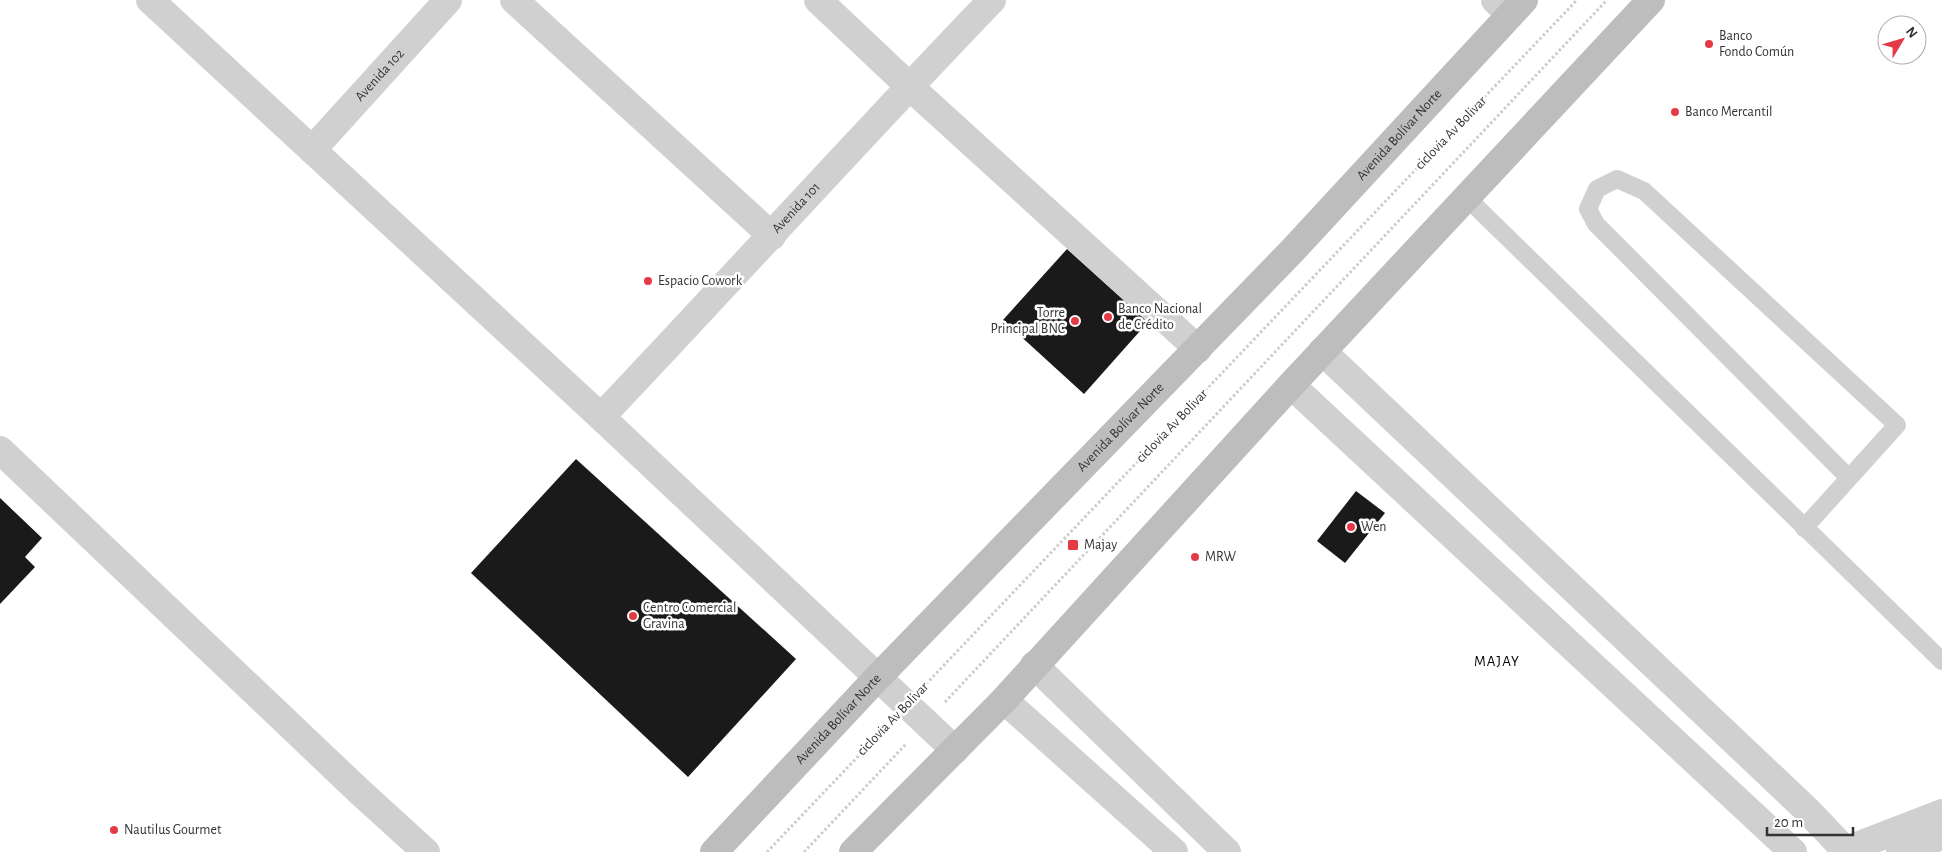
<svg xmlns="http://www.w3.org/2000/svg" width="1942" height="852" font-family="'Alegreya Sans',sans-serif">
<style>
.building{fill:#1a1a1a}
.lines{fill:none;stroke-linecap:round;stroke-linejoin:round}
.path{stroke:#cdcdcd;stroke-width:3;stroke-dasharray:2.5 2.5;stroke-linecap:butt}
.lane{stroke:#d0d0d0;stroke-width:18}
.street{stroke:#d0d0d0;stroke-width:28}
.secondary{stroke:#bdbdbd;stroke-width:28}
.poi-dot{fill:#e63946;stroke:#fff;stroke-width:2}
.labels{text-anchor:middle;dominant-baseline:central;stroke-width:5;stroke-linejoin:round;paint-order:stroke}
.poi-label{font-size:14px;fill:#333;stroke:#fff;text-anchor:start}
.street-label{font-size:14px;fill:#333;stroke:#fff}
.neighbourhood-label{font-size:15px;letter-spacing:1px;fill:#000;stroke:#fff}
</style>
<rect width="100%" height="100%" fill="#fff"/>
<!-- building -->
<g class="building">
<polygon points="1067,249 1148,322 1084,394 1003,320"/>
<polygon points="576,459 796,659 688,777 471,573"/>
<polygon points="1356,491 1385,513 1345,563 1317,541"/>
<polygon points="0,498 42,538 25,557 35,567 0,604"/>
</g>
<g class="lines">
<!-- path -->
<g class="path">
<polyline points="926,684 1577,0"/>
<polyline points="945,702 1607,0"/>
<polyline points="767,852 888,725"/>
<polyline points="804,852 907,743"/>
</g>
<!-- lane -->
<g class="lane">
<polyline points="1466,197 1942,661"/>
<polyline points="1804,528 1897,425 1644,191 1617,179 1597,189 1588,209 1596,224 1849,478"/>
</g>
<!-- street -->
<g class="street">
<polyline points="150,0 601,417 955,750"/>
<polyline points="514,0 772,236"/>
<polyline points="818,0 909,86 1198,349"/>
<polyline points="1495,0 1510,15"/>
<path id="s1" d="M312,150L448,0"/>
<polyline points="1322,351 1808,811 1847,852"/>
<polyline points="1291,385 1793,852"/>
<path id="s2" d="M601,417C732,279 860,137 992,0"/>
<polyline points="0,450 360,792 426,852"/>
<polyline points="1034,665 1227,852"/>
<polyline points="1004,700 1174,852"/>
<polyline points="1841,852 1942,813"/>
<polyline points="1900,852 1942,836"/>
</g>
<!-- secondary -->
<g class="secondary">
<path id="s3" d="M714,852L878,677L1292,251L1524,0"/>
<polyline points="853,852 1004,700 1291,385 1651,0"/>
</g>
</g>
<!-- markers -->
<g class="poi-dot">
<circle cx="1709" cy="44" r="5"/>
<circle cx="1675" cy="112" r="5"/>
<circle cx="648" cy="281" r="5"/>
<circle cx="1108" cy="317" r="5"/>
<circle cx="1075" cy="321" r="5"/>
<circle cx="1351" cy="527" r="5"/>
<rect x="1067" y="539" width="12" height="12" rx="2.5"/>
<circle cx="1195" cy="557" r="5"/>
<circle cx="633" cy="616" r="5"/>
<circle cx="114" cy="830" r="5"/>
</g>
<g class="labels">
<!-- poi labels -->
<g class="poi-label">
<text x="1719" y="36">Banco<tspan x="1719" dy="16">Fondo Común</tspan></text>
<text x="1685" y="112">Banco Mercantil</text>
<text x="658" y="281">Espacio Cowork</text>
<text x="1118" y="309">Banco Nacional<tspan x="1118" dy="16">de Crédito</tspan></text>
<text x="1065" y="313" text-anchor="end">Torre<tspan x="1065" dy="16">Principal BNC</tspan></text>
<text x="1361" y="527">Wen</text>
<text x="1084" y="545">Majay</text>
<text x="1205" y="557">MRW</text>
<text x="643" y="608">Centro Comercial<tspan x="643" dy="16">Gravina</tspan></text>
<text x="124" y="830">Nautilus Gourmet</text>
</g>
<!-- street labels -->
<g class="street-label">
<text stroke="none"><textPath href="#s1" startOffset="101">Avenida 102</textPath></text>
<text transform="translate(1451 133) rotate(-46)">ciclovia Av Bolivar</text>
<text stroke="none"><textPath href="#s3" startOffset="992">Avenida Bolívar Norte</textPath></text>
<text stroke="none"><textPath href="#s2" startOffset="286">Avenida 101</textPath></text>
<text transform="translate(1172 426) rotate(-46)">ciclovia Av Bolivar</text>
<text stroke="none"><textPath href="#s3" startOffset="588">Avenida Bolívar Norte</textPath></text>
<text stroke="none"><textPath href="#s3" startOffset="182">Avenida Bolívar Norte</textPath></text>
<text transform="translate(893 719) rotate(-46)">ciclovia Av Bolivar</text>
</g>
<!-- neighbourhood labels -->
<g class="neighbourhood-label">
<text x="1497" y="661">MAJAY</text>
</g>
</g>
<!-- north arrow -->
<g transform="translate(1902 40) rotate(52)"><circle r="24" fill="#ffffff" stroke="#adadad"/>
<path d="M0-4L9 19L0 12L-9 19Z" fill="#e63946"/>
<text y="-8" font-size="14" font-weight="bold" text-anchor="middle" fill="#333333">N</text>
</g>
<!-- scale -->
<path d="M1767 827v8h86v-8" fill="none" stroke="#333333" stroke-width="2.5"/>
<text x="1774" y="827" font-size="15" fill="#333333" stroke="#ffffff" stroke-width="4" paint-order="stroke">20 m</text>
</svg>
